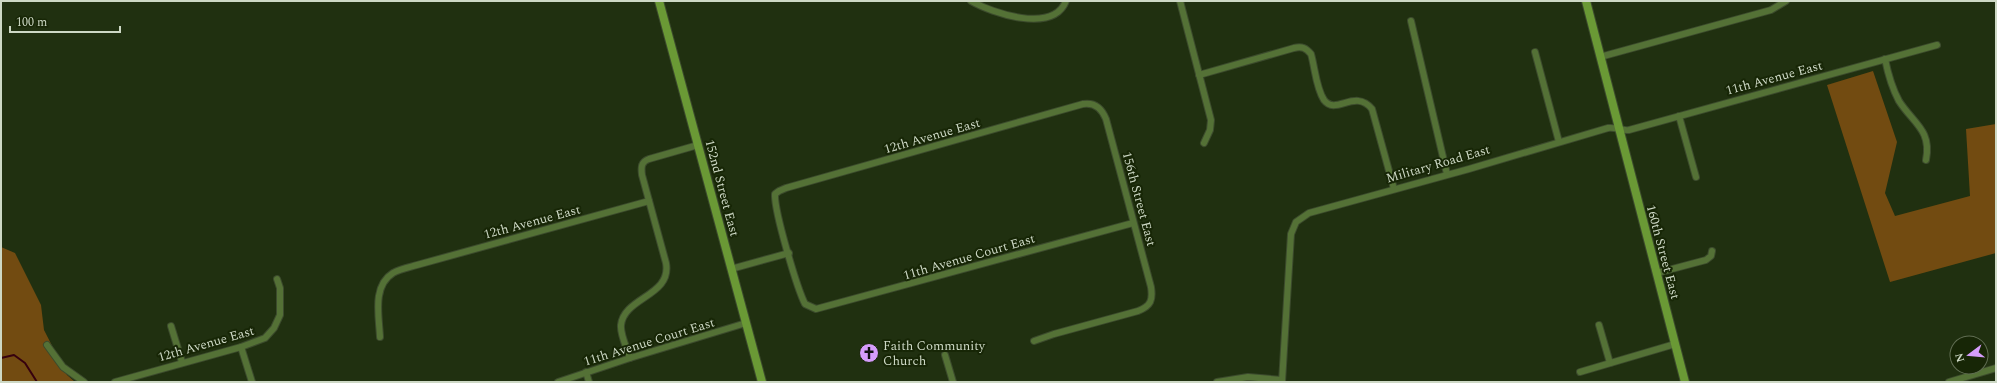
<svg xmlns="http://www.w3.org/2000/svg" width="1997" height="383" font-family="Spectral,serif">
<style>
.forest{fill:#724b11}
.lines{fill:none;stroke-linecap:round;stroke-linejoin:round}
.stream{stroke:#36000e;stroke-width:2}
.street-casing{stroke:#3c4b2d;stroke-width:8}
.secondary-casing{stroke:#3c4b2d;stroke-width:10}
.street{stroke:#547136;stroke-width:6}
.secondary{stroke:#6a9935;stroke-width:8}
.labels{text-anchor:middle;dominant-baseline:central;stroke-width:4;stroke-linejoin:round;paint-order:stroke}
.street-label{font-size:13px;fill:#cdd8c5;stroke:#172606}
.poi-label{font-size:13px;fill:#cdd8c5;stroke:#172606;text-anchor:start}
</style>
<rect width="100%" height="100%" fill="#203010"/>
<!-- forest -->
<g class="forest">
<polygon points="1873,71 1897,142 1885,193 1895,216 1970,196 1966,129 1996,124 1996,253 1890,282 1827,85"/>
<polygon points="1,247 15,253 41,305 44,330 67,375 75,382 1,382"/>
</g>
<g class="lines">
<!-- stream -->
<polyline class="stream" points="1,358 14,355 25,363 37,382"/>
<defs>
<g id="street">
<path d="M971,1C992,13 1053,34 1066,1"/>
<polyline points="1180,1 1211,120 1210,130 1204,143"/>
<polyline points="1411,21 1447,174"/>
<polyline points="1535,52 1559,142"/>
<polyline points="1600,57 1771,10 1786,1"/>
<path d="M1885,59C1888,74 1892,88 1899,101C1913,123 1932,130 1926,160"/>
<path d="M1199,75L1294,48C1302,46 1306,48 1311,54C1315,68 1316,88 1324,100C1336,116 1355,88 1372,109L1394,189"/>
<polyline points="1679,116 1696,177"/>
<polyline points="731,269 789,253"/>
<polyline points="1657,273 1706,260 1711,256 1712,251"/>
<polyline points="1599,325 1610,363"/>
<polyline points="171,326 182,362"/>
<path d="M380,337C379,316 372,286 393,273C400,269 410,267 417,265L649,201"/>
<path d="M1034,341L1054,334L1138,311C1151,306 1153,300 1151,287L1106,119C1102,109 1095,102 1083,104L786,188L779,191L775,194C774,211 797,288 805,304L816,309L1133,223"/>
<polyline points="47,345 63,367 84,382"/>
<polyline points="241,347 252,382"/>
<polyline points="945,355 953,382"/>
<path d="M630,358C627,348 620,335 621,325C624,297 672,296 666,263L642,175C641,167 641,162 649,159L698,145"/>
<polyline points="586,372 589,382"/>
<polyline points="1580,372 1675,344"/>
<polyline points="115,382 241,347 265,338 274,328 280,315 280,288 277,279"/>
<polyline points="558,382 630,358 746,323"/>
<polyline points="1217,382 1248,377 1282,380"/>
<path d="M1282,382L1291,234L1296,222L1309,213L1469,169L1608,128C1616,127 1622,131 1629,130L1937,45"/>
<polyline points="1949,382 1996,368"/>
</g>
<g id="secondary">
<polyline points="659,1 762,382"/>
<polyline points="1586,1 1685,382"/>
</g>
</defs>
<!-- street casing -->
<use href="#street" class="street-casing"/>
<!-- secondary casing -->
<use href="#secondary" class="secondary-casing"/>
<!-- street -->
<use href="#street" class="street"/>
<!-- secondary -->
<use href="#secondary" class="secondary"/>
</g>
<!-- icons -->
<defs>
<symbol id="church-disc" viewBox="-11 -11 22 22"><circle r="9.5" fill="#d59cfb" stroke="#172606"/><path d="M-1.2-6h2.4v3.5h3.3v2.4h-3.3V6h-2.4V-.1h-3.3v-2.4h3.3Z" fill="#111"/></symbol>
</defs>
<g fill-rule="evenodd">
<use href="#church-disc" x="858" y="342" width="22" height="22"/>
</g>
<g class="labels">
<!-- street labels -->
<g class="street-label">
<text transform="translate(1774 78) rotate(-15)">11th Avenue East</text>
<text transform="translate(932 136) rotate(-16)">12th Avenue East</text>
<text transform="translate(1438 164) rotate(-16)">Military Road East</text>
<text transform="translate(722 188) rotate(75)">152nd Street East</text>
<text transform="translate(1139 199) rotate(75)">156th Street East</text>
<text transform="translate(532 222) rotate(-15)">12th Avenue East</text>
<text transform="translate(1663 252) rotate(75)">160th Street East</text>
<text transform="translate(969 257) rotate(-16)">11th Avenue Court East</text>
<text transform="translate(649 342) rotate(-17)">11th Avenue Court East</text>
<text transform="translate(206 344) rotate(-16)">12th Avenue East</text>
</g>
<!-- poi labels -->
<g class="poi-label">
<text x="883" y="346">Faith Community<tspan x="883" dy="15">Church</tspan></text>
</g>
</g>
<!-- border -->
<rect width="1997" height="383" fill="none" stroke="#cdd8c5" stroke-width="4"/>
<!-- north arrow -->
<g transform="translate(1969 355) rotate(254)"><circle r="19" fill="#172606" stroke="#606d52"/>
<path d="M0-3L7 15L0 10L-7 15Z" fill="#d59cfb"/>
<text y="-6" font-size="11" font-weight="bold" text-anchor="middle" fill="#cdd8c5">N</text>
</g>
<!-- scale -->
<path d="M10 26v6h110v-6" fill="none" stroke="#cdd8c5" stroke-width="2"/>
<text x="16" y="26" font-size="12" fill="#cdd8c5" stroke="#172606" stroke-width="3" paint-order="stroke">100 m</text>
</svg>
